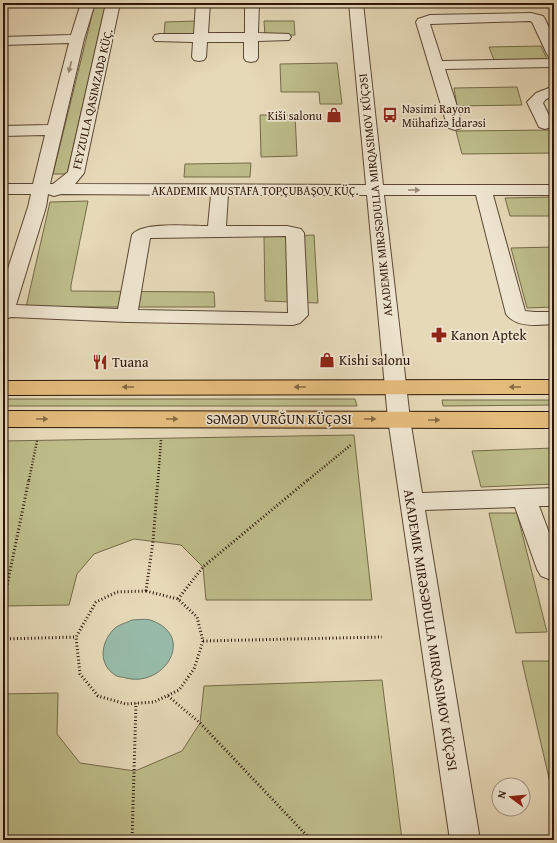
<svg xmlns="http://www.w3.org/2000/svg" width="557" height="843" font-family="'Gentium Book Plus',serif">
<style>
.green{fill:#bdbd8a;stroke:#756a49}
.water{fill:#97bba8;stroke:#6d7968}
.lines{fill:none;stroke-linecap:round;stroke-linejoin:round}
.minor-casing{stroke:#5b4734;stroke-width:2}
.major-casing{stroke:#2d1608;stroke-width:2}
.path-far1{stroke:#2d1608;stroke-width:2.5;stroke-dasharray:1 2;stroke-linecap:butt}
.path{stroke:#2d1608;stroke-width:3;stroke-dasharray:1 2.5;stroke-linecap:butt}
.minor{fill:#efe6d1;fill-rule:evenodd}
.major{fill:#e3bc7c;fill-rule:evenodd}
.oneway{fill:#988877}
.oneway2{fill:#886942}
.labels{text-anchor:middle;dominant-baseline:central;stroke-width:3.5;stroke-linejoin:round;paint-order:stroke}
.far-street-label{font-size:12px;fill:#2d1608;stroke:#efe6d1}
.far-poi-label{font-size:12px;fill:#2d1608;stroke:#efe6d1;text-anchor:start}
.poi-label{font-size:14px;fill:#2d1608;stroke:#efe6d1;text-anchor:start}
.street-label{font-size:14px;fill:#2d1608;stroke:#efe6d1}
</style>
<rect width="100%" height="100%" fill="#e6d9b8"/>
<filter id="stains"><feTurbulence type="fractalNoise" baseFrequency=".005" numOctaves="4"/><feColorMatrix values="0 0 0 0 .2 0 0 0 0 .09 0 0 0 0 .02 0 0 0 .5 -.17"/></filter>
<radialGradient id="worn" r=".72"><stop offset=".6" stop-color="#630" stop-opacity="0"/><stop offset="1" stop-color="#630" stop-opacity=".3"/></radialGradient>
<!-- green -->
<g class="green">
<polygon points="95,3 106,3 67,174 53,174"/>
<polygon points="197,21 196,36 164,36 165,22"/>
<polygon points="264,21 294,21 295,35 265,36"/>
<polygon points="541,46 547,59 494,60 489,47"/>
<polygon points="337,63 342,104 320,104 319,92 281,92 280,64"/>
<polygon points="517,87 522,105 457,106 454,88"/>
<polygon points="260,115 295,115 297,156 261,157"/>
<polygon points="554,130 554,153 462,154 456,131"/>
<polygon points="251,163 250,177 184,177 185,164"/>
<polygon points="554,197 554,216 510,216 505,198"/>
<polygon points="88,201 71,285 71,291 214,292 215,307 26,307 50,202"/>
<polygon points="314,235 318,303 265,301 264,237"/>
<polygon points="554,247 554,307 527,308 511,248"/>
<polygon points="3,399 355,399 357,406 3,406"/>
<polygon points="442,400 554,400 554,405 443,406"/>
<polygon points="354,435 372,600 206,600 203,567 181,545 134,539 94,554 77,574 69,605 3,606 3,441"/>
<polygon points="554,448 554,484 481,487 472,451"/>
<polygon points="489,513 517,513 547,632 516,633"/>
<polygon points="522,661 554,661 554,800"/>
<polygon points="382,680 402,840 3,840 3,694 58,693 57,734 80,763 135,771 182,751 200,723 204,686"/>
</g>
<!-- water -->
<path class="water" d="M132,620C138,620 147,618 153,621C196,638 163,688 126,678C123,677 117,677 115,675C98,664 101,643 113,630C117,625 126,623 132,620Z"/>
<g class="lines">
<defs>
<g id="minor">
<path d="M81,3H95L84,39L50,184H53L68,172L106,3H120L84,173L75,184L366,185L349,3H363L383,185H554V195H493L525,311L535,312H554V324C539,325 516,328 506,314L476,195H384L410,419L422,493L554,488V506H539L554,546V581L541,576L537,569L515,507L425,510L480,840H450L388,419L367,195H228L226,226H287L301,229L304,233L308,315L300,323L293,325L127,322L11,317L3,320V284L28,207L31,194H3V184H33L45,135L3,136V126L48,125L69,43L3,45V37L71,35ZM48,194L54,196L61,194L211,195L208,226C192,226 141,221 132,235L118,309L16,305L46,207ZM286,236L288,313L138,310L150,238Z"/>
<polygon points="196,3 210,3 208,33 245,33 245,3 259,3 258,33 289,34 291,37 289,40 258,41 258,58 256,61 251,62 246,61 244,58 244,42 207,42 206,57 204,60 199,61 194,60 192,57 193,42 155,41 153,38 155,35 160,34 194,34"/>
<polygon points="531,13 543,16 545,19 554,39 554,58 549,57 547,54 532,22 530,21 430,24 442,61 554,59 554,67 445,69 463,125 461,128 455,130 449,128 447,125 416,22 418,19 430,15"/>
<polygon points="554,86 554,96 546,99 543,103 553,124 551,127 545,129 539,127 527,102 536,93"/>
</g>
<g id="major">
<polygon points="554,380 554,394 3,395 3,381"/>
<polygon points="3,411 554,412 554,428 3,427"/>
</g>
</defs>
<!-- minor casing -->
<use href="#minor" class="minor-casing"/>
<!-- major casing -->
<use href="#major" class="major-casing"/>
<!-- path-far1 -->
<g class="path-far1">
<polyline points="29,480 37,441"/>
<polyline points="158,480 161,440"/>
<polyline points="308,480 352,444"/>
</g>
<!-- path -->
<g class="path">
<polygon points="146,591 178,599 197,617 203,641 194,669 179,690 154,702 126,704 98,696 80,674 76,637 96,602 117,592"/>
<polyline points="146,591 153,541 158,479"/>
<polyline points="178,599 203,567 309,479"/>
<polyline points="3,605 29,479"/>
<polyline points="3,639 76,637"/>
<polyline points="203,641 382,637"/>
<polyline points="168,696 200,723 311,840"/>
<polyline points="132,840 136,703"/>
</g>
<!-- minor -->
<use href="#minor" class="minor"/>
<!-- major -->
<use href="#major" class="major"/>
</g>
<!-- one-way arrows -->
<defs><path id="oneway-solid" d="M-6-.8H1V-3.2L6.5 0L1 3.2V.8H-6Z"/></defs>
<g class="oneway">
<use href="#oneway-solid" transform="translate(70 67) rotate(104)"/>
<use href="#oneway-solid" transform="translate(414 190)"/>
</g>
<g class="oneway2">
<use href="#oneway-solid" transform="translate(128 387) rotate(180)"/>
<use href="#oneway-solid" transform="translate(300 387) rotate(180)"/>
<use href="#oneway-solid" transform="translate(515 387) rotate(180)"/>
<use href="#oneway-solid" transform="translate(42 419)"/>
<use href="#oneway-solid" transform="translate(172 419)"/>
<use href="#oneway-solid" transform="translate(370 419)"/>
<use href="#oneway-solid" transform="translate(434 420)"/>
</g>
<!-- icons -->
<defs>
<symbol id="shop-bare" viewBox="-9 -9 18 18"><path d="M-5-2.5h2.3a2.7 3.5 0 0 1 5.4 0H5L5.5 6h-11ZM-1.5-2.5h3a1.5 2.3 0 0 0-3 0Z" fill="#8f2418" stroke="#efe6d1" stroke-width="2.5" paint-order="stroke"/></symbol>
<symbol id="bus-bare" viewBox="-9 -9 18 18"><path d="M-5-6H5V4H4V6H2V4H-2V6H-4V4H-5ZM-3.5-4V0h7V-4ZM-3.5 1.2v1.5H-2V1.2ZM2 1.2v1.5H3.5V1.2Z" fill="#8f2418" stroke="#efe6d1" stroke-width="2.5" paint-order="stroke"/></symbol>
<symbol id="pharmacy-bare" viewBox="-9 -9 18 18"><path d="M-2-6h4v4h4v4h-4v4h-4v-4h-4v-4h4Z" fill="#8f2418" stroke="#efe6d1" stroke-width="2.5" paint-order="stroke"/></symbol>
<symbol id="restaurant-bare" viewBox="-9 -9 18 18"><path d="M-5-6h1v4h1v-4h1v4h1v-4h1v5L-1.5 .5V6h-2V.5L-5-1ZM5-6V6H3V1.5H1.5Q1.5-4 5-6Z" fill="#8f2418" stroke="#efe6d1" stroke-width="2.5" paint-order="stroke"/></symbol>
</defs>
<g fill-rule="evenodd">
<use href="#shop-bare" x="323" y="104" width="22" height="22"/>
<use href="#bus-bare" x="379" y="104" width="22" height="22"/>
<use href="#pharmacy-bare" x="428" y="324" width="22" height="22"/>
<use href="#shop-bare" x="316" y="349" width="22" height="22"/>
<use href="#restaurant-bare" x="89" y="351" width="22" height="22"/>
</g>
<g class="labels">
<!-- far-street labels -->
<g class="far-street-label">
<text transform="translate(92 99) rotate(-77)">FEYZULLA QASIMZADƏ KÜÇ.</text>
<text x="255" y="190">AKADEMIK MUSTAFA TOPÇUBAŞOV KÜÇ.</text>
<text transform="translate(375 195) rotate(-96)">AKADEMIK MIRƏSƏDULLA MIRQASIMOV KÜÇƏSI</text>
</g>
<!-- far-poi labels -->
<g class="far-poi-label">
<text x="402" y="108">Nəsimi Rayon<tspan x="402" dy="14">Mühafizə İdarəsi</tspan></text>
<text x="322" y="115" text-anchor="end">Kiši salonu</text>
</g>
<!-- poi labels -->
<g class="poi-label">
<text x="451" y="335">Kanon Aptek</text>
<text x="339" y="360">Kishi salonu</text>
<text x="112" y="362">Tuana</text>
</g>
<!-- street labels -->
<g class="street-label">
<text x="279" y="419">SƏMƏD VURĞUN KÜÇƏSI</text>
<text transform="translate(431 630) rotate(81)">AKADEMIK MIRƏSƏDULLA MIRQASIMOV KÜÇƏSI</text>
</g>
</g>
<!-- margin -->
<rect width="557" height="843" fill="none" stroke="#e6d9b8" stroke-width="16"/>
<rect x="4" y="4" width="549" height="835" fill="none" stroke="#2d1608" stroke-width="2"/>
<rect x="8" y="8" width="541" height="827" fill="none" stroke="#2d1608"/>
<!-- north arrow -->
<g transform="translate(511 797) rotate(286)"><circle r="19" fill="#efe6d1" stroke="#a19381"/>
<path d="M0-3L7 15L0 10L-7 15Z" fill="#8f2418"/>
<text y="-6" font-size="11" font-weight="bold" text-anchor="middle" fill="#2d1608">N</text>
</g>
<rect width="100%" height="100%" filter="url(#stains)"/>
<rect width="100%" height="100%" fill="url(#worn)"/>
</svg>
